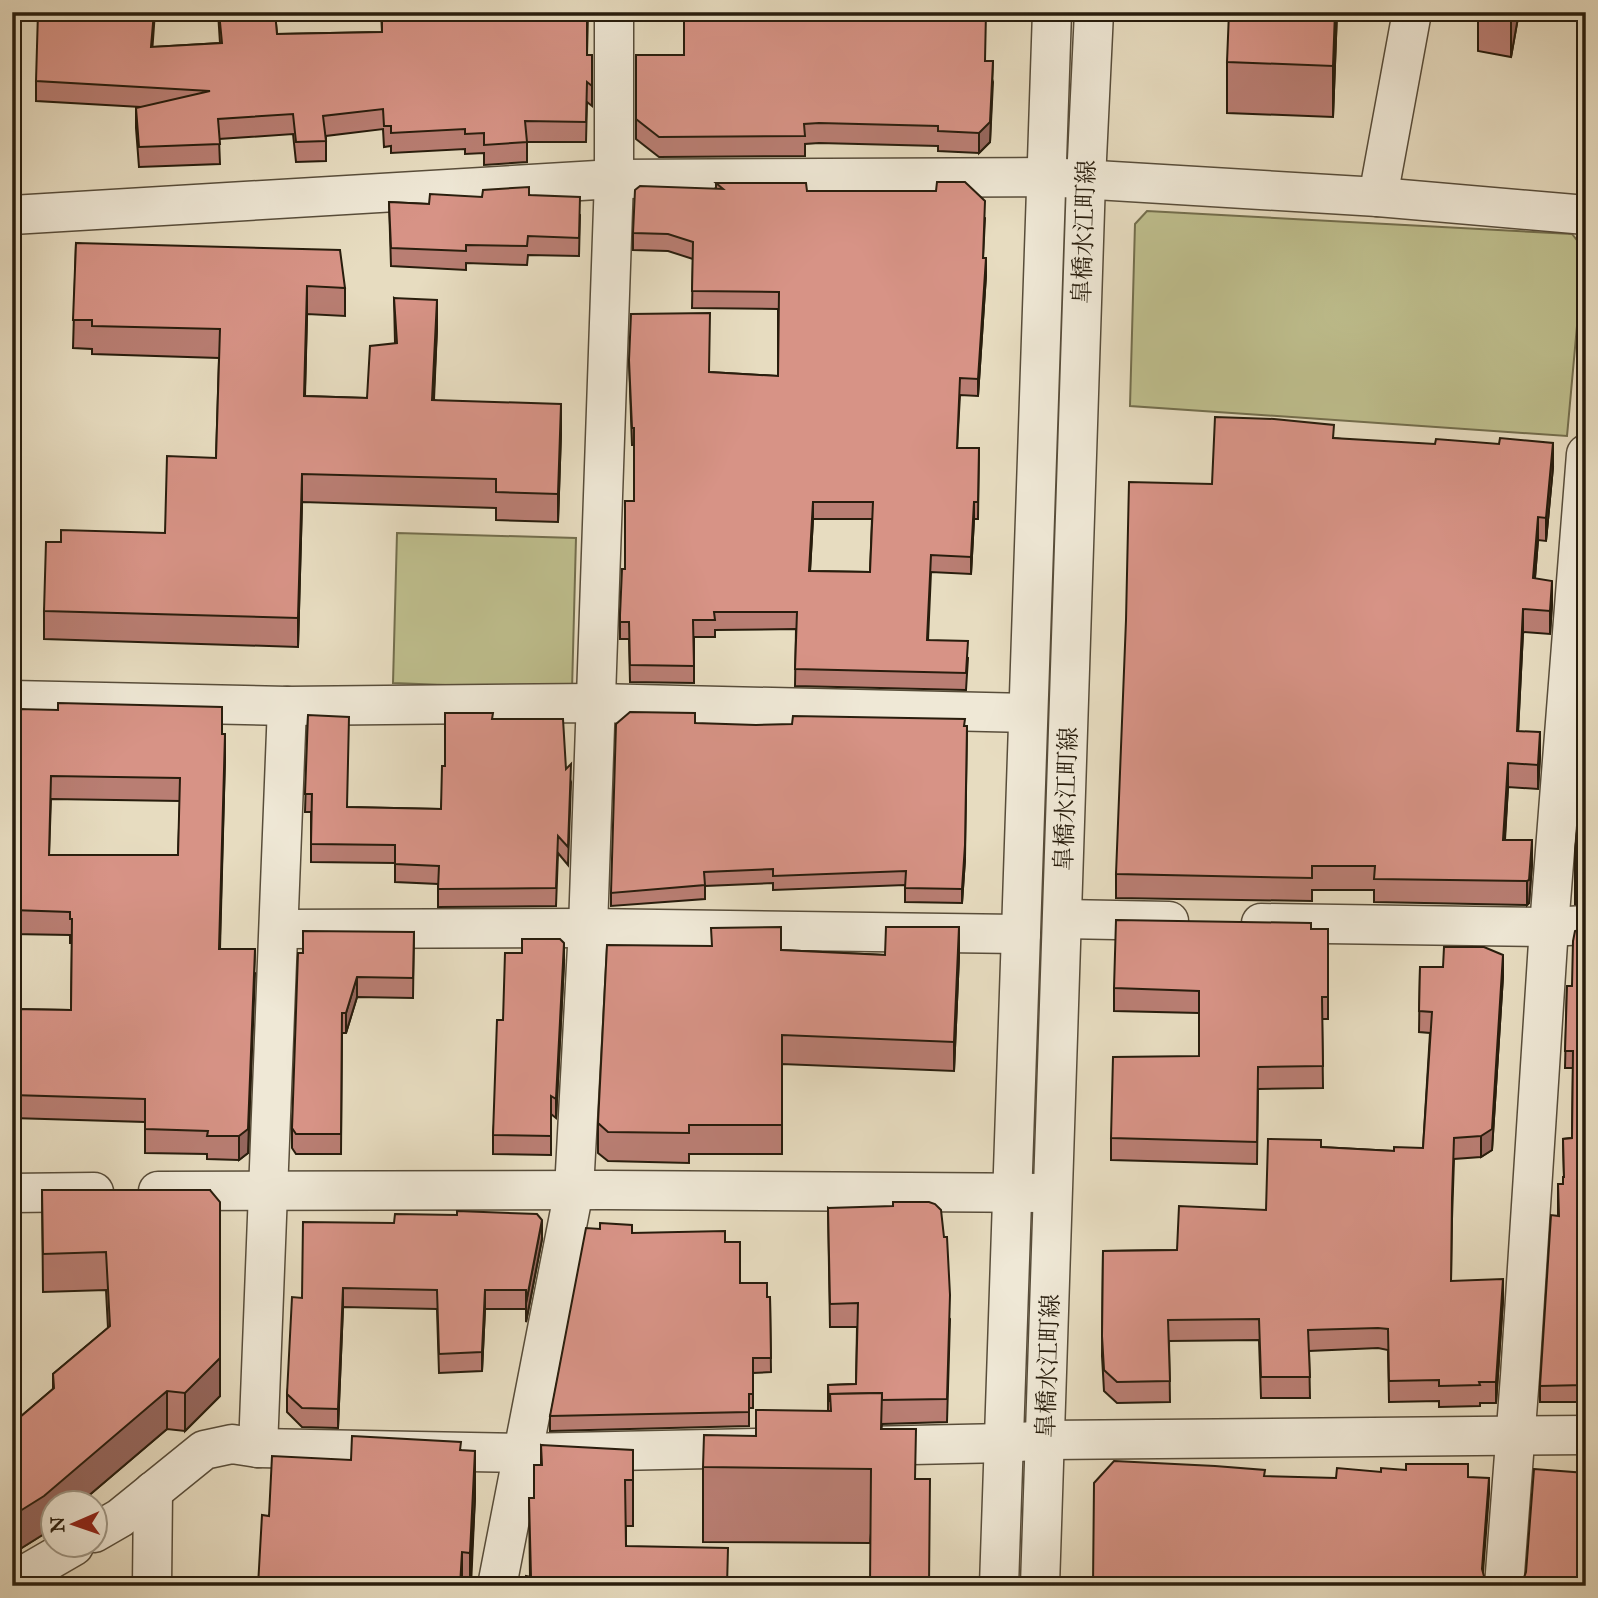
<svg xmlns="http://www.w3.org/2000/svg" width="1598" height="1598" font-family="'IM FELL Great Primer','Noto Serif JP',serif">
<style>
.green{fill:#bebe8d;stroke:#736e4d;stroke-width:2}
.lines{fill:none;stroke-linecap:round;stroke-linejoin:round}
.minor-casing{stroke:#584d3a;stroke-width:41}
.minor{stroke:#efe8d6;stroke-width:38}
.wall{fill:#b97e73;stroke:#281d0d;stroke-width:2;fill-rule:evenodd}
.shaded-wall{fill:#96675e;stroke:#281d0d;stroke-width:2}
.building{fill:#d79386;stroke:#281d0d;stroke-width:2;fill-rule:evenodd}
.labels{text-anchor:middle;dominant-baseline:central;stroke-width:6;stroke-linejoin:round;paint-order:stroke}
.street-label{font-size:24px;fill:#281d0d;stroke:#efe8d6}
</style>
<rect width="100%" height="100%" fill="#e7dcc0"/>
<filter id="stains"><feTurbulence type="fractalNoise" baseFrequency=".00286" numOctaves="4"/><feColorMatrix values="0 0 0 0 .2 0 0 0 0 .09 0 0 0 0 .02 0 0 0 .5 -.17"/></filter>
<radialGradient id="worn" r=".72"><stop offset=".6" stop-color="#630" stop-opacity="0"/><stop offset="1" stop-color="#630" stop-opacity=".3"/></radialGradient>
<!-- green -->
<g class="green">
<polygon points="1147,211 1572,234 1584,249 1567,436 1130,406 1135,224"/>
<polygon points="397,533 576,538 572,690 393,683"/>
</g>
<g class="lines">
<defs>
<g id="minor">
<polyline points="1378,197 1412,12"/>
<polyline points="12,215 614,179 1046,177 1378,197 1586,215"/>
<polyline points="12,700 287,706 595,703 1028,713"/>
<polyline points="1063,919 1169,921"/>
<polyline points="1261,923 1549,927 1586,925"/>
<polyline points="280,929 588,928 1021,934"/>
<polyline points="158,1191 606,1190 1039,1193"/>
<polyline points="12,1193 94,1192"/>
<polyline points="865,1446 1005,1443 1046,1440 1586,1435"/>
<polyline points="258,1448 287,706"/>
<polyline points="94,1533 120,1518 204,1450 232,1444 258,1448 522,1453 756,1448"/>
<polyline points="12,1582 74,1546"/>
<polyline points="152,1586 153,1491"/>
<polyline points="497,1586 574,1190 588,928 614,179 614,12"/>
<polyline points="999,1586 1052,12"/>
<polyline points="1040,1586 1086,180 1094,12"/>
<polyline points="1504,1586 1520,1376 1549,927 1586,454"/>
</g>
</defs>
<!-- minor casing -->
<use href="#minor" class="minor-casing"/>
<!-- minor -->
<use href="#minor" class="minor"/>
</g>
<!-- wall -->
<g class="wall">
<polygon points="218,12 275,12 277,34 382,32 381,12 588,12 587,55 592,55 592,106 587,102 586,142 527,142 527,162 484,165 484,153 465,154 465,149 391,153 391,146 384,147 383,129 326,136 326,161 296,162 293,134 219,139 220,164 139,167 136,128 136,108 141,107 36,101 36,81 153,47 220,43"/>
<polygon points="1337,12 1333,117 1227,113 1227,62"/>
<polygon points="1478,12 1519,12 1511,57 1478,51"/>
<polygon points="1585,12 1586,12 1586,94 1585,58"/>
<polygon points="636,55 684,55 986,61 993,82 990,142 979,153 938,151 938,146 819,143 805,144 805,156 659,157 636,139"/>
<path d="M716,183L807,191L985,218L983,258L986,275L978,396L960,395L957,448H979L978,519H974L971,574L931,572L928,640L968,658L966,690L795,686L796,629L715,630V637H694V683L630,682L629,639H620V615L634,501V445H632L629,360L709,372L778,376V309L692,308L693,259L668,251L633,250V233L716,188ZM813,519H872L870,572L810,571Z"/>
<polygon points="529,195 580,215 579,256 528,255 527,265 466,263 466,270 391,266 389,202 429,204 482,197"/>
<polygon points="76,243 345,288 345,316 307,314 305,396 367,398 395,343 394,298 437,328 434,400 561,433 558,522 496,520 496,508 302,502 298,647 44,639 44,611 61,542 165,533 216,458 219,358 92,354 92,349 73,348"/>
<polygon points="1334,438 1553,467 1546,541 1538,540 1535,578 1552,604 1550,634 1523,632 1518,731 1540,756 1538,789 1508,787 1505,840 1532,864 1529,903 1527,905 1374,902 1374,890 1312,890 1312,901 1116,898 1116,874 1212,484"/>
<path d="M18,709L222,734L225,757L220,949L255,973L248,1153L239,1160L207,1159V1154L145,1153V1122L12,1118V1009L71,1010L72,943H70V935L12,934V818H15ZM51,799L180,801L178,855H49Z"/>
<polygon points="308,715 347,807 441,809 445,766 492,719 566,769 571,782 568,865 558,853 556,906 438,907 438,884 395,882 395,863 311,862 311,812 305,812"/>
<polygon points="695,723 965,859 962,903 905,902 905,885 773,890 773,883 705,886 705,899 611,906 611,893"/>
<polygon points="1586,734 1586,905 1575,904 1575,853"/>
<polygon points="1586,928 1586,1399 1583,1399 1583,1402 1540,1402 1540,1386 1558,1216 1558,1184 1563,1184 1564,1177 1563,1139 1572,1138 1573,1068 1565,1068 1567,986 1572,986"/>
<polygon points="1311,929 1328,929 1328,1019 1322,1019 1323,1088 1258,1089 1257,1164 1111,1160 1111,1138 1199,1056 1199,1013 1114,1011 1114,988"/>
<polygon points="414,932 413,998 357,997 346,1033 342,1033 341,1154 296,1154 292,1148 292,1128 303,953"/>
<polygon points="781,950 885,955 959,956 954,1071 782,1064 782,1154 689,1154 689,1163 608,1161 598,1153 598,1123"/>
<polygon points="564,962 556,1118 551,1114 551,1155 493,1154 493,1135 503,1020"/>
<polygon points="1420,967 1503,976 1492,1150 1481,1157 1454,1159 1452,1219 1451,1281 1503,1300 1496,1403 1480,1403 1480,1406 1439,1407 1439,1401 1389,1402 1388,1350 1378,1348 1309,1351 1310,1398 1261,1398 1259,1340 1169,1341 1170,1402 1117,1403 1104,1391 1102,1356 1103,1251 1177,1250 1266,1210 1321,1147 1394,1151 1423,1148 1430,1033 1419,1032"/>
<polygon points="42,1190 210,1190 220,1396 185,1431 167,1429 80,1503 52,1503 52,1527 44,1534 12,1554 12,1424 53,1389 53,1374 108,1328 106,1290 43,1292"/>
<polygon points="828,1208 950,1319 947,1422 882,1424 870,1543 703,1542 703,1467 756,1436 828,1411 828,1385 856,1384 857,1327 830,1327"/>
<polygon points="632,1233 725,1242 740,1283 767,1297 770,1297 771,1372 753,1373 753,1408 749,1408 749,1426 550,1431 550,1416"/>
<polygon points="542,1239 526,1322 526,1309 485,1309 482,1371 439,1373 437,1309 343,1307 338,1428 302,1427 287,1412 287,1394 302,1298"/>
<polygon points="541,1445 633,1480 633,1526 626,1526 626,1546 728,1586 530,1577 529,1498 534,1498 541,1465"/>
<polygon points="461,1450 475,1497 471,1586 258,1586 269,1516 351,1460"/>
</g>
<!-- shaded-wall -->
<g class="shaded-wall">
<polygon points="154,12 155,12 151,67 151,47"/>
<polygon points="1335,12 1337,12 1333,117 1333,66"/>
<polygon points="1511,12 1519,12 1511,57"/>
<polygon points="993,61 990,142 979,153 979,133"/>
<polygon points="986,258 986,275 978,396 978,379"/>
<polygon points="307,286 307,314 304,424 304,396"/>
<polygon points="437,300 437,328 432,429 432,400"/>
<polygon points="561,404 561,433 558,522 558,494"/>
<polygon points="1553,443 1553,467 1546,541 1546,518"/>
<polygon points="302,474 302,502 298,647 298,618"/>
<polygon points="813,502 813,519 809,588 809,571"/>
<polygon points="974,502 974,519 971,574 971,557"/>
<polygon points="1538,517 1538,540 1533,602 1533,578"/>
<polygon points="1552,581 1552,604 1550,634 1550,611"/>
<polygon points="1523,609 1523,632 1517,754 1517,731"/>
<polygon points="967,726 965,859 962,903 962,889"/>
<polygon points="1540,732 1540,756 1538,789 1538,765"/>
<polygon points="225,734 225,757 219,972 219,949"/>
<polygon points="1508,763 1508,787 1503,864 1503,840"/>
<polygon points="1532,840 1532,864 1529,903 1527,905 1527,881"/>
<polygon points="959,927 959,956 954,1071 954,1042"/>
<polygon points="564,943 564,962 556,1118 556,1099"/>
<polygon points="255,949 248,1153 239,1160 239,1136"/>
<polygon points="1503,955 1503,976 1492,1150 1481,1157 1481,1136"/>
<polygon points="357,977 357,997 346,1033 346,1013"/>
<polygon points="542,1220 542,1239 526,1322 526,1303"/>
<polygon points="220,1240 220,1396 185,1431 185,1393"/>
<polygon points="1503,1279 1503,1300 1496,1403 1496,1382"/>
<polygon points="343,1288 343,1307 338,1428 338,1409"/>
<polygon points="485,1290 485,1309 482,1371 482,1352"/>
<polygon points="167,1391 167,1429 80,1503 52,1503 52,1527 44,1534 12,1554 12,1516"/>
<polygon points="475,1451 475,1497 470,1586 470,1553"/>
<polygon points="1489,1478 1489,1494 1482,1585 1482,1569"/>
<polygon points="462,1552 462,1586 460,1586"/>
</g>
<!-- building -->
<g class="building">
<polygon points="38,12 154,12 151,47 222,43 219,12 275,12 277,34 382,32 382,12 587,12 587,55 592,55 592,86 587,82 586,122 525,121 527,142 484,145 484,133 465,134 465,129 391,133 391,126 384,126 383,109 323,116 326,141 296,142 293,114 218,119 220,144 139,147 136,108 210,91 36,81"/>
<polygon points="684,12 986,12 985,61 993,61 990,122 979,133 938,131 938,126 819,123 804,124 805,136 659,137 636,119 636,55 684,55"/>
<polygon points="1229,12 1335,12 1333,66 1227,62"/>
<path d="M937,182H965L985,201L983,258H986L978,379L960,378L957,448H979L978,502H974L971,557L931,555L927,640L968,641L966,673L795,669L797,612H714L715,620H693L694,666L630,665L629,622H620V615L622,569H625V501H634V428H632L629,360L631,314L710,313L709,372L778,376L779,292L692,291L693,242L668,234L633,233L635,190L640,186L723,189L716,183H806L807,191H936ZM813,502H873L870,572L809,571Z"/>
<polygon points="529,187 529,195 580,197 579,238 528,236 527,246 466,245 466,251 391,248 389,202 429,204 430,194 482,197 483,190"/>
<polygon points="76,243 340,250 345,288 307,286 304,396 367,398 370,346 397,343 394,298 437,300 432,400 561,404 558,494 496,492 496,479 302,474 298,618 44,611 46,542 61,542 61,530 165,533 167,456 216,458 220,329 92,326 92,320 73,320"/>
<polygon points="1215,417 1274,419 1334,425 1333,438 1435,444 1436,439 1499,444 1500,438 1553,443 1546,518 1538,517 1533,578 1552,581 1550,611 1523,609 1517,731 1540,732 1538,765 1508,763 1503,840 1532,840 1529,880 1527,881 1374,879 1375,866 1312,866 1312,878 1116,874 1126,620 1129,482 1212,484"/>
<path d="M58,703L222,707V734H225L219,949H255L248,1129L239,1136H207L208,1131L145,1129V1099L12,1095V1009L71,1010L72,919H70V912L12,910V818H15L18,709L58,710ZM51,776L180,778L178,855H49Z"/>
<polygon points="630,712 695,713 695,723 756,725 792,724 793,716 965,719 964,726 967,726 965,845 962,889 905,888 906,871 773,876 773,869 704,872 705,885 611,893 616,724"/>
<polygon points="445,713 493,713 492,719 563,719 566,769 571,764 568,847 558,836 556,888 438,889 439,866 395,864 395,845 311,844 312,794 305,794 308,715 349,717 347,807 441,809 442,766 445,766"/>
<polygon points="1585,734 1586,734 1586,888 1575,887 1575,853"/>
<polygon points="1116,920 1311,923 1311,929 1328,929 1328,997 1322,997 1323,1066 1258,1067 1257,1142 1111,1138 1113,1057 1199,1056 1199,991 1114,988"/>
<polygon points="781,927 781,950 885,955 886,927 959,927 954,1042 782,1035 782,1125 689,1125 689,1133 608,1132 598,1123 607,945 712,946 711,928"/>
<polygon points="1586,928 1586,1383 1583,1382 1583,1385 1540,1386 1551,1215 1559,1216 1558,1184 1563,1184 1563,1177 1564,1177 1563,1139 1572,1138 1573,1051 1565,1051 1567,986 1572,986 1573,941 1575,931"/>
<polygon points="303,931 414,932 413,978 357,977 346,1013 342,1013 341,1134 296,1134 292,1128 298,953 303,953"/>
<polygon points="522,939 560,939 564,943 556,1099 551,1096 551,1136 493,1135 497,1020 503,1020 505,953 522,953"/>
<polygon points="1444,947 1484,947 1503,955 1492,1129 1481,1136 1454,1138 1452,1198 1451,1281 1503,1279 1496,1382 1479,1382 1480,1385 1439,1386 1439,1380 1389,1381 1388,1329 1378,1328 1308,1330 1310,1377 1261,1377 1259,1319 1168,1320 1170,1381 1117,1382 1104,1370 1102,1336 1103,1251 1177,1250 1179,1206 1266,1210 1268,1139 1321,1140 1321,1147 1394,1151 1394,1147 1423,1148 1432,1012 1419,1011 1420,967 1443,967"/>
<polygon points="42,1190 210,1190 220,1202 220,1358 185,1393 167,1391 44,1496 12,1516 12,1424 54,1388 53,1374 110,1326 106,1252 43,1254"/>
<polygon points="893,1202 929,1202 935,1204 941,1210 944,1237 947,1237 950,1295 947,1399 882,1400 882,1393 830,1394 830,1401 829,1401 828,1385 856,1384 858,1303 830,1304 828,1208 893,1206"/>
<polygon points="457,1211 537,1214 542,1220 526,1303 526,1290 485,1290 482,1352 439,1354 437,1290 343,1288 338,1409 302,1408 287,1394 292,1297 302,1298 303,1222 394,1223 395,1214 457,1215"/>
<polygon points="600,1223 632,1225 632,1233 725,1231 725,1242 740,1242 740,1283 767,1283 767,1297 770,1297 771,1358 753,1358 753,1394 749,1394 749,1412 550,1416 586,1228 600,1229"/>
<polygon points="882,1393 881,1429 916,1429 915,1479 930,1479 929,1586 870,1586 871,1469 703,1467 704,1435 756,1436 756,1410 831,1411 830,1394"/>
<polygon points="352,1436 461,1442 460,1450 475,1451 470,1553 462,1552 460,1586 258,1586 262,1515 269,1516 272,1456 351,1460"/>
<polygon points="541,1445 633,1450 633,1480 625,1480 626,1546 728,1548 727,1586 526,1586 526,1576 531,1577 529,1498 534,1498 534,1465 542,1465"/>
<polygon points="1114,1461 1215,1466 1265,1470 1264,1476 1336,1478 1337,1468 1381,1472 1381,1468 1406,1470 1406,1464 1468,1464 1468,1477 1489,1478 1482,1569 1485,1580 1490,1586 1093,1586 1094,1483"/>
<polygon points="1534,1469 1586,1473 1586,1586 1518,1586 1522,1583 1526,1572"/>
</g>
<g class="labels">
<!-- street labels -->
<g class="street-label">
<text transform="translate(1084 232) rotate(-88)">皐橋水江町線</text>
<text transform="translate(1066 799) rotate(-88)">皐橋水江町線</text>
<text transform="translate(1048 1366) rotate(-88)">皐橋水江町線</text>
</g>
</g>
<!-- margin -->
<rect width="1598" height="1598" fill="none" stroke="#e7dcc0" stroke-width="42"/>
<rect x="14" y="14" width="1570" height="1570" fill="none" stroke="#281d0d" stroke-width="3.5"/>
<rect x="21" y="21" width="1556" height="1556" fill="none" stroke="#281d0d" stroke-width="2"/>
<!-- north arrow -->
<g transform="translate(74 1524) rotate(268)"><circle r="33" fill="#efe8d6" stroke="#9f9786" stroke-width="2"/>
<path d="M0-5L12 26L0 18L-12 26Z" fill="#8f2418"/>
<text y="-10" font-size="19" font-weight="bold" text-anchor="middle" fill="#281d0d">N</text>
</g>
<rect width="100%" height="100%" filter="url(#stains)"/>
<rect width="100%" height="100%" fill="url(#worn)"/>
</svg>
